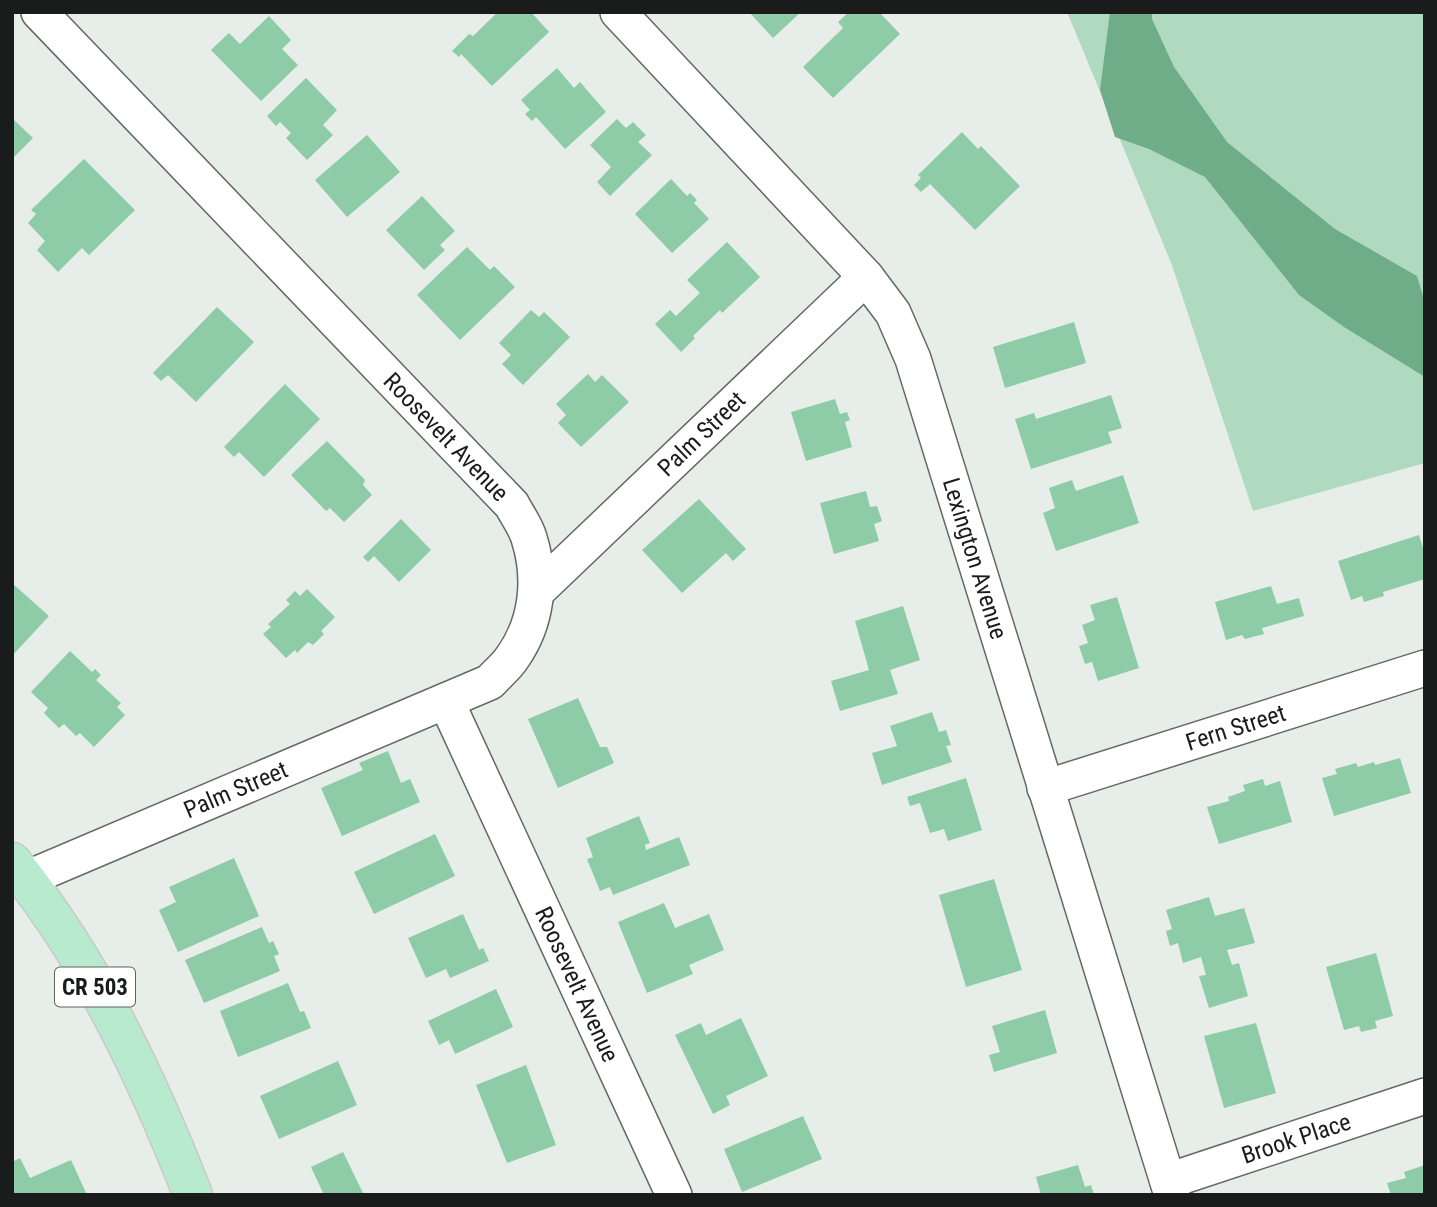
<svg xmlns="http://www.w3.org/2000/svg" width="1437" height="1207" font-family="'Roboto Condensed',sans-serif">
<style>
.green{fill:#b0dac0}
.water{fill:#6fac88}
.building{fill:#8dcca7}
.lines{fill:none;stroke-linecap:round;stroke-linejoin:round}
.minor-casing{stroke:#646965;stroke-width:38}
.primary-casing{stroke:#c8c9c8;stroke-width:41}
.minor{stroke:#fff;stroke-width:35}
.primary{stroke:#b8ebce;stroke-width:38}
.labels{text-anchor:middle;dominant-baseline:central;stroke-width:5;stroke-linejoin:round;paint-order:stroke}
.shield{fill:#fff;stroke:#5f605f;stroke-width:2}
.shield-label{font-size:23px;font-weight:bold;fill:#1a1c1b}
.street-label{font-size:24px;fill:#1a1c1b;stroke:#fff}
</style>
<rect width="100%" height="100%" fill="#e7ede9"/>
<!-- green -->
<polygon class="green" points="1067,12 1425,12 1425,463 1253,511 1172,265"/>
<!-- water -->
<polygon class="water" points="1110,12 1152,12 1152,19 1174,67 1227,142 1335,229 1417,276 1425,303 1425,377 1344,327 1299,295 1205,177 1149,149 1115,137 1100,90"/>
<!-- building -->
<g class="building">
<polygon points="498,12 531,12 549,32 492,86 461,54 459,57 452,51 469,34 473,36"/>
<polygon points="749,12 801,12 773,38"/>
<polygon points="849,12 879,12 900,34 833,98 803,67 843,28 838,22"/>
<polygon points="269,16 291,40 282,49 298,65 261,101 211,50 229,33 240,44"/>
<polygon points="557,68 574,88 580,82 606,112 565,149 536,117 532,121 525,114 530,110 521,100"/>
<polygon points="306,78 337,110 323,125 333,135 307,160 286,138 291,133 280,122 276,126 267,116"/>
<polygon points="12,118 33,138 12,159"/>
<polygon points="617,119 626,128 633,122 646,135 638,142 652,155 610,196 597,182 611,167 590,145"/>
<polygon points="962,132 978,149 981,146 1020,186 975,230 930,184 921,192 914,185 921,178 918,175"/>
<polygon points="367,135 400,172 347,217 315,180"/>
<polygon points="84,159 135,210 89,255 82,248 58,272 37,250 45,241 28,223 36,214 31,210"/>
<polygon points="671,179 687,196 690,193 697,200 694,203 709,219 672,253 635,214"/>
<polygon points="422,196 455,231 440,245 445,250 424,270 386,230"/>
<polygon points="727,242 760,277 722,313 720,310 693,336 695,338 681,352 655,324 670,310 676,316 700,293 687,280"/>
<polygon points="467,247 490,270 494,266 515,287 460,340 417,295"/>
<polygon points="217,307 254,342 196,402 168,375 161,381 153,373"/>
<polygon points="531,310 539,317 544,312 570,337 523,385 502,364 511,355 499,343"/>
<polygon points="1074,322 1086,363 1005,388 993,347"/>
<polygon points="588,374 595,382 602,375 629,402 581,447 558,423 566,415 556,404"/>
<polygon points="285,384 320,419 264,477 239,452 234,457 224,447"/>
<polygon points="1111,395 1122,428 1108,432 1112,443 1031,469 1015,419 1034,413 1036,419"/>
<polygon points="835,399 840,414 847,412 850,420 845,422 852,447 806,461 791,412"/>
<polygon points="327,441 365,480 363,485 372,495 344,522 330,508 326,511 291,475"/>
<polygon points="1123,475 1139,523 1056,551 1043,513 1055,508 1049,488 1072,480 1076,491"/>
<polygon points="866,491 870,507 877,506 882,521 874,524 879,541 834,554 820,503"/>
<polygon points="699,499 746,549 733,561 726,553 682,593 642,550"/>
<polygon points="401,519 431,550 399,582 374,556 368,562 363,557"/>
<polygon points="1419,535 1425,555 1425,579 1383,592 1384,596 1364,602 1362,596 1351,600 1338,561"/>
<polygon points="12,583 49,616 12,656"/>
<polygon points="1271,586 1277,604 1299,598 1304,616 1262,628 1264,634 1245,639 1242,635 1226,640 1215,602"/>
<polygon points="307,589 335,617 321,631 324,634 313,645 308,642 297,653 295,650 286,658 263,634 271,627 268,624 290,604 286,600 295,591 300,596"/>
<polygon points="1117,597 1139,668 1098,681 1092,662 1085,664 1079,646 1088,643 1082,625 1095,620 1090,605"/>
<polygon points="903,606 920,660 890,670 898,694 840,711 831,681 869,670 855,621"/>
<polygon points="70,651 92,672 95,669 101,675 96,680 121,703 117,707 125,715 94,747 80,733 76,736 64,724 59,728 44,713 48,708 31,692"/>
<polygon points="578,698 600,747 607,747 614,763 558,788 528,719"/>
<polygon points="932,712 939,732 946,730 951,745 946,746 952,762 882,785 872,753 897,746 890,726"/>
<polygon points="388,751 401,783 410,779 420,802 342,836 321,788 363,770 359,763"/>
<polygon points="1400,758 1411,793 1334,816 1322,778 1337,774 1335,769 1356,763 1358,767 1374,762 1375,765"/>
<polygon points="966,778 982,830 948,841 944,829 930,833 920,803 910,806 907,797"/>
<polygon points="1263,779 1265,786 1280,781 1292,822 1219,844 1207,807 1229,801 1228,797 1245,791 1243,785"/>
<polygon points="639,816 650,843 645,845 646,850 679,837 690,865 613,895 610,887 600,891 587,859 593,857 586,838"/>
<polygon points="435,834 455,876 374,914 354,872"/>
<polygon points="234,858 259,916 178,952 159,910 176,902 169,887"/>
<polygon points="994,879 1022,970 966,987 939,895"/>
<polygon points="1209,897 1215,916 1244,908 1255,943 1227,950 1232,965 1239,963 1248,996 1209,1008 1199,976 1206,975 1201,957 1183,963 1178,943 1170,946 1166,931 1172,929 1166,910"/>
<polygon points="664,903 675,928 709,914 724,950 689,965 693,974 647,993 618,922"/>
<polygon points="463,914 479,950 483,948 489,961 450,978 446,969 426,978 408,938"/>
<polygon points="262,927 269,943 273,941 279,954 274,956 280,971 204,1003 185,960"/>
<polygon points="1376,953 1393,1016 1375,1021 1377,1028 1361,1032 1359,1026 1344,1030 1326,967"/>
<polygon points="288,983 300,1012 304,1011 311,1028 238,1057 220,1011"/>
<polygon points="496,989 513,1027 455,1054 449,1040 439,1045 428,1021"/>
<polygon points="1045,1010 1057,1053 994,1072 989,1055 1000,1052 992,1026"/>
<polygon points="741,1018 768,1076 726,1096 730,1105 713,1114 675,1035 701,1023 706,1035"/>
<polygon points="1256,1023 1276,1093 1224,1108 1204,1036"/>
<polygon points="338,1061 357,1105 279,1139 260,1096"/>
<polygon points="526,1065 556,1145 507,1163 476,1085"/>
<polygon points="803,1116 822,1159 742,1192 724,1149"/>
<polygon points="343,1152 364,1195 324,1195 311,1167"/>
<polygon points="20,1158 30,1178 71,1160 87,1195 12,1195 12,1162"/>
<polygon points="1078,1165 1085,1187 1091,1185 1094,1195 1041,1195 1036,1177"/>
<polygon points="1425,1165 1425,1195 1391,1195 1387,1183 1406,1178 1404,1172"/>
</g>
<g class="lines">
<defs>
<g id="minor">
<path id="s1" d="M618,12L866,277L893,313L913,359L1172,1195"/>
<path id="s2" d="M536,592L866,277"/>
<path id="s3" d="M446,701L674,1195"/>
<path id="s4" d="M1045,788L1425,668"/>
<path id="s5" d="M26,879L490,682C497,674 506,667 512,658C537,623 542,579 529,538C526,527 517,515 512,505L39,12"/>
<path id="s6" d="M1168,1181L1425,1096"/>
</g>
<path id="primary" d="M12,862C92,961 147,1077 193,1195"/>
</defs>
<!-- minor casing -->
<use href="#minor" class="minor-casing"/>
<!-- primary casing -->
<use href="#primary" class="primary-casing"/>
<!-- minor -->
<use href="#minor" class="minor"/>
<!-- primary -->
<use href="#primary" class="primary"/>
</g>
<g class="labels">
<!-- shield labels -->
<rect class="shield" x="55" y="967.5" width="80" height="39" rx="5"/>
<g class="shield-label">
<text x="95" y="987">CR 503</text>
</g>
<!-- street labels -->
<g class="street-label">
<text stroke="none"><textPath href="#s2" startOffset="229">Palm Street</textPath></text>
<text transform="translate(446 437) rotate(46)">Roosevelt Avenue</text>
<text stroke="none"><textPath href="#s1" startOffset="667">Lexington Avenue</textPath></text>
<text stroke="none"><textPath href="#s4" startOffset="200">Fern Street</textPath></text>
<text stroke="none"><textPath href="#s5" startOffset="228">Palm Street</textPath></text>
<text stroke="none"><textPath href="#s3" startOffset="312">Roosevelt Avenue</textPath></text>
<text stroke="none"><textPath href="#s6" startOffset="135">Brook Place</textPath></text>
</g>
</g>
<!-- border -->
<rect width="1437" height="1207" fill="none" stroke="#1a1c1b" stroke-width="28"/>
</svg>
